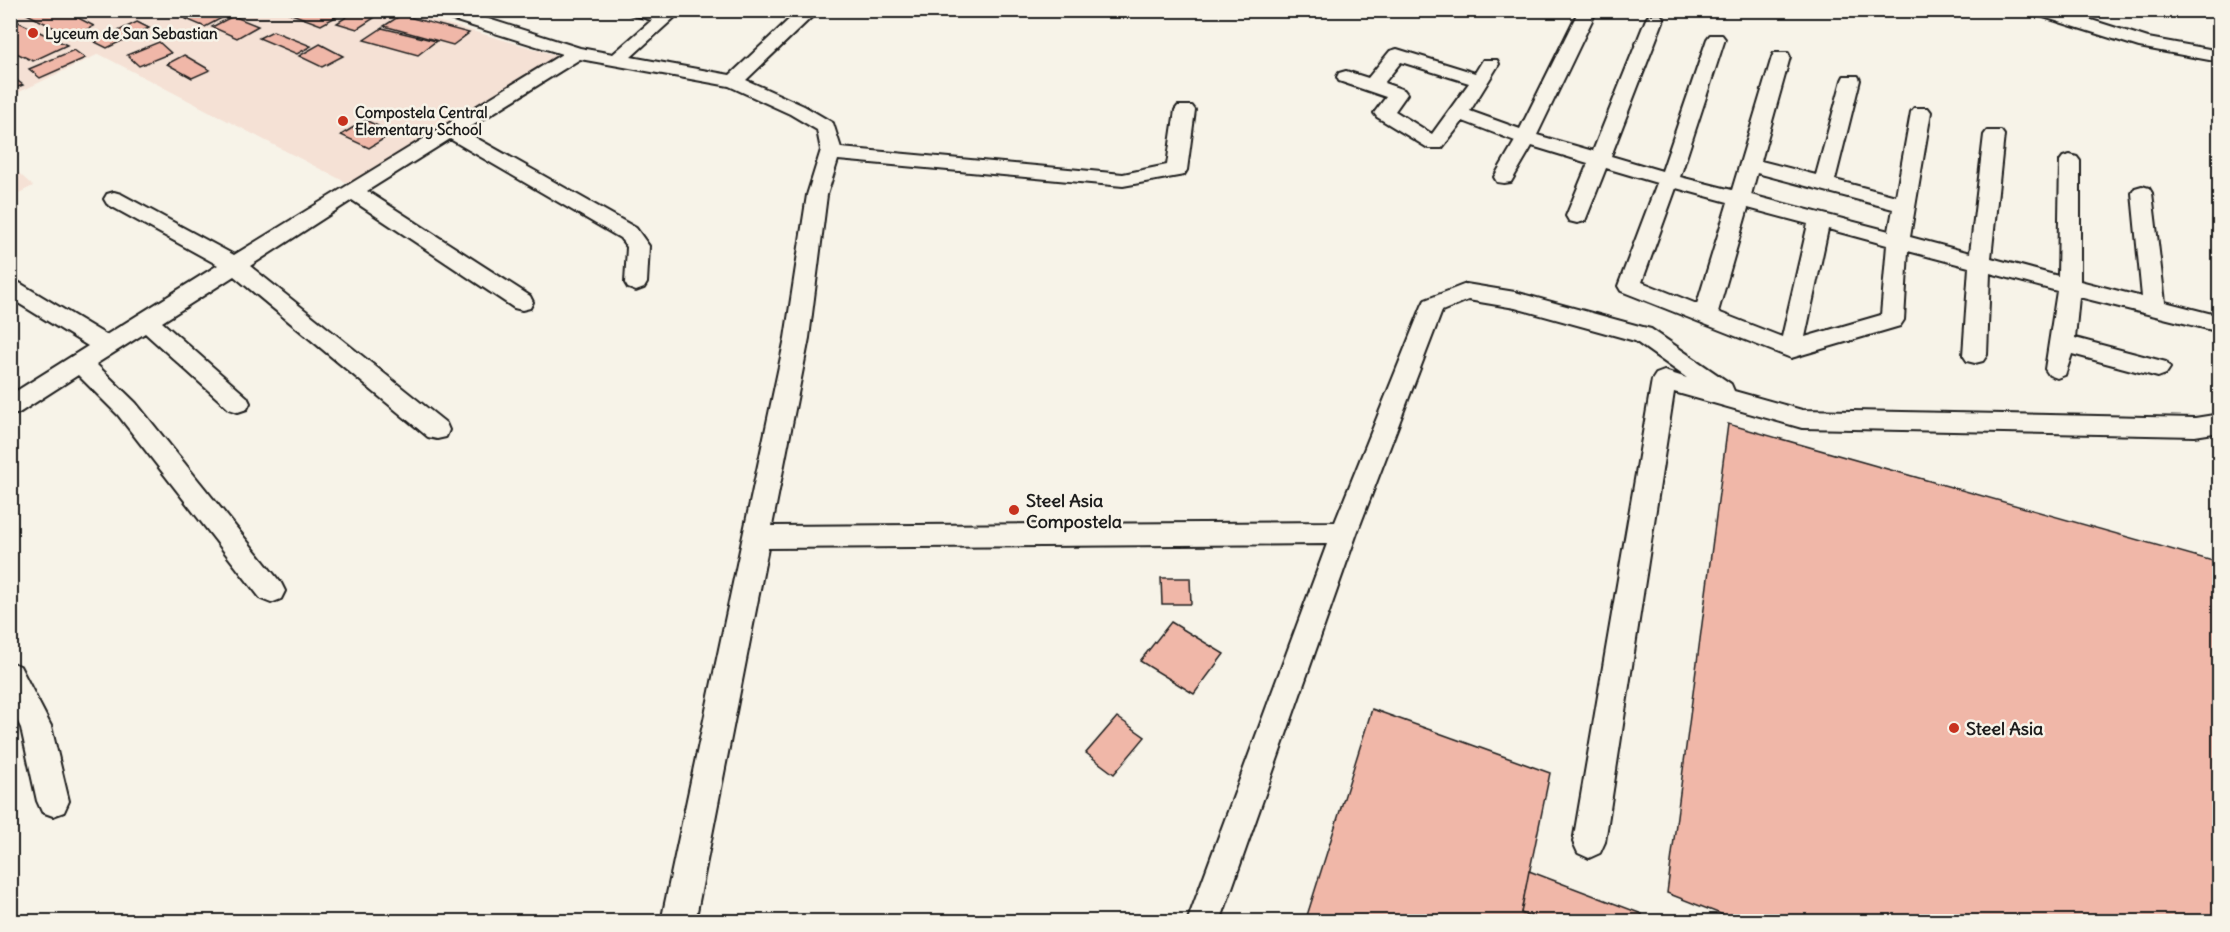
<svg xmlns="http://www.w3.org/2000/svg" width="2230" height="932" font-family="Delius,sans-serif">
<style>
.built{fill:#f5e1d5}
.building{fill:#f0b7a8;stroke:#1c1c1c;stroke-width:1.5}
.lines{fill:none;stroke-linecap:round;stroke-linejoin:round}
.minor-casing{stroke:#1c1c1c;stroke-width:4}
.minor{fill:#f7f3e8;fill-rule:evenodd}
.poi-dot{fill:#c8321e;stroke:#f7f3e8;stroke-width:2}
.labels{text-anchor:middle;dominant-baseline:central;stroke-width:5;stroke-linejoin:round;paint-order:stroke}
.far-poi-label{font-size:15px;font-weight:bold;fill:#1c1c1c;stroke:#f7f3e8;text-anchor:start}
.poi-label{font-size:18px;font-weight:bold;fill:#1c1c1c;stroke:#f7f3e8;text-anchor:start}
</style>
<rect width="100%" height="100%" fill="#f7f3e8"/>
<filter id="ink" filterUnits="userSpaceOnUse"><feTurbulence type="fractalNoise" baseFrequency=".0167" numOctaves="2"/><feDisplacementMap in="SourceGraphic" scale="12" xChannelSelector="R" yChannelSelector="G"/><feConvolveMatrix kernelMatrix="1 2 1 2 8 2 1 2 1" color-interpolation-filters="sRGB"/></filter>
<g filter="url(#ink)">
<!-- built -->
<g class="built">
<polygon points="11,11 402,11 560,56 355,187 99,54 11,96"/>
<polygon points="11,166 33,186 11,197"/>
</g>
<!-- building -->
<g class="building">
<polygon points="19,10 63,10 94,26 72,37"/>
<polygon points="201,10 225,10 231,13 205,27 186,19"/>
<polygon points="293,10 341,10 345,12 321,25 289,13"/>
<polygon points="354,12 374,18 357,29 337,23"/>
<polygon points="401,15 469,33 453,45 384,26"/>
<polygon points="233,16 258,26 237,38 212,27"/>
<polygon points="10,18 67,45 33,61 10,50"/>
<polygon points="137,22 149,28 107,48 95,42"/>
<polygon points="382,28 436,41 418,55 364,40"/>
<polygon points="273,31 311,46 297,54 259,38"/>
<polygon points="159,42 171,53 139,66 127,55"/>
<polygon points="320,44 343,56 322,67 299,56"/>
<polygon points="74,50 85,58 40,78 29,69"/>
<polygon points="184,55 210,70 192,78 167,64"/>
<polygon points="10,75 23,85 10,90"/>
<polygon points="365,120 393,133 369,148 341,135"/>
<polygon points="1728,424 2220,563 2220,922 1741,922 1667,893"/>
<polygon points="1161,578 1190,578 1191,604 1162,604"/>
<polygon points="1171,622 1224,654 1194,694 1140,661"/>
<polygon points="1372,709 1550,773 1521,913 1543,922 1305,922"/>
<polygon points="1117,717 1145,737 1114,774 1086,753"/>
<polygon points="1529,871 1642,914 1641,922 1543,922 1521,913"/>
</g>
<g class="lines">
<defs>
<g id="minor">
<polygon points="431,10 460,10 580,48 613,54 652,20 630,14 627,10 658,10 671,14 674,18 631,57 730,75 799,10 819,10 746,80 804,106 833,123 841,148 1123,174 1167,165 1175,110 1178,106 1192,106 1195,110 1187,170 1184,175 1123,186 838,160 827,195 809,338 772,526 1335,522 1422,306 1425,300 1466,284 1515,292 1643,327 1651,329 1731,384 1734,391 1802,410 2195,418 2220,414 2220,432 2195,436 1802,428 1674,392 1605,842 1600,853 1589,858 1578,853 1573,842 1652,380 1656,374 1664,371 1687,378 1635,341 1515,308 1468,300 1442,311 1357,533 1220,922 1187,922 1327,544 768,548 695,922 661,922 785,338 807,195 821,150 817,130 790,114 729,86 580,59 464,131 636,228 649,246 647,283 644,288 636,291 628,288 625,283 627,247 620,238 450,139 367,191 530,296 533,302 530,308 522,310 514,308 352,200 250,266 446,423 449,430 446,437 437,439 428,437 234,276 162,322 247,397 250,403 247,409 238,412 229,409 145,333 96,364 136,403 281,583 285,591 281,599 271,603 261,599 118,415 78,375 19,413 10,416 10,395 88,346 10,298 10,279 18,282 106,335 218,265 107,204 104,199 107,194 114,192 121,194 234,255 562,54 434,14"/>
<path d="M1579,10H1597L1537,135L1593,151L1646,19L1649,15H1661L1664,19L1611,156L1662,171L1707,39L1710,35H1722L1725,39L1680,177L1732,190L1772,57L1774,53H1788L1790,57L1761,161L1816,175L1842,80L1844,76H1858L1860,80L1835,180L1896,196L1911,112L1914,108H1928L1931,112L1910,237L1970,253L1984,135L1987,131H2001L2004,135L1991,258L2058,276L2060,161L2063,157L2070,155L2077,157L2080,161V281L2142,297L2132,193L2135,188L2142,186L2149,188L2152,193L2165,302L2220,316V332L2079,297L2075,338L2166,362L2170,368L2166,374L2158,377L2072,354L2065,375L2057,378L2049,375L2045,369L2057,291L1990,273L1987,355L1983,361L1975,363L1967,361L1963,355L1969,267L1908,251L1904,320L1900,326L1791,358L1621,291L1618,286L1657,183L1606,168L1585,221L1577,223L1569,221L1566,216L1588,163L1532,146L1511,182L1504,183L1497,182L1494,177L1515,141L1463,121L1442,148H1428L1377,117L1374,113L1386,97L1339,81L1337,77L1339,73L1346,71L1368,78L1390,51L1397,49L1475,73L1483,60H1497L1499,64L1470,111L1520,129ZM1401,62L1469,83L1432,134L1395,111L1407,94L1404,90L1384,83ZM1757,173L1893,209L1889,231L1751,195ZM1676,188L1728,202L1697,304L1642,282ZM1748,208L1808,224L1782,337L1718,312ZM1828,229L1887,245L1881,315L1805,337Z"/>
<polygon points="2031,10 2060,10 2148,38 2220,51 2220,62 2139,47 2034,14"/>
<polygon points="10,662 20,666 51,726 69,801 64,812 53,816 42,812 37,801 21,728 10,706"/>
</g>
</defs>
<!-- minor casing -->
<use href="#minor" class="minor-casing"/>
<!-- minor -->
<use href="#minor" class="minor"/>
</g>
</g>
<!-- markers -->
<g class="poi-dot">
<circle cx="33" cy="33" r="6"/>
<circle cx="343" cy="121" r="6"/>
<circle cx="1014" cy="510" r="6"/>
<circle cx="1954" cy="728" r="6"/>
</g>
<g class="labels">
<!-- far-poi labels -->
<g class="far-poi-label">
<text x="45" y="33">Lyceum de San Sebastian</text>
<text x="355" y="112">Compostela Central<tspan x="355" dy="17">Elementary School</tspan></text>
</g>
<!-- poi labels -->
<g class="poi-label">
<text x="1026" y="500">Steel Asia<tspan x="1026" dy="21">Compostela</tspan></text>
<text x="1966" y="728">Steel Asia</text>
</g>
</g>
<!-- margin -->
<rect width="2230" height="932" fill="none" stroke="#f7f3e8" stroke-width="36"/>
<rect x="18" y="18" width="2194" height="896" fill="none" stroke="#1c1c1c" stroke-width="2" filter="url(#ink)"/>
</svg>
